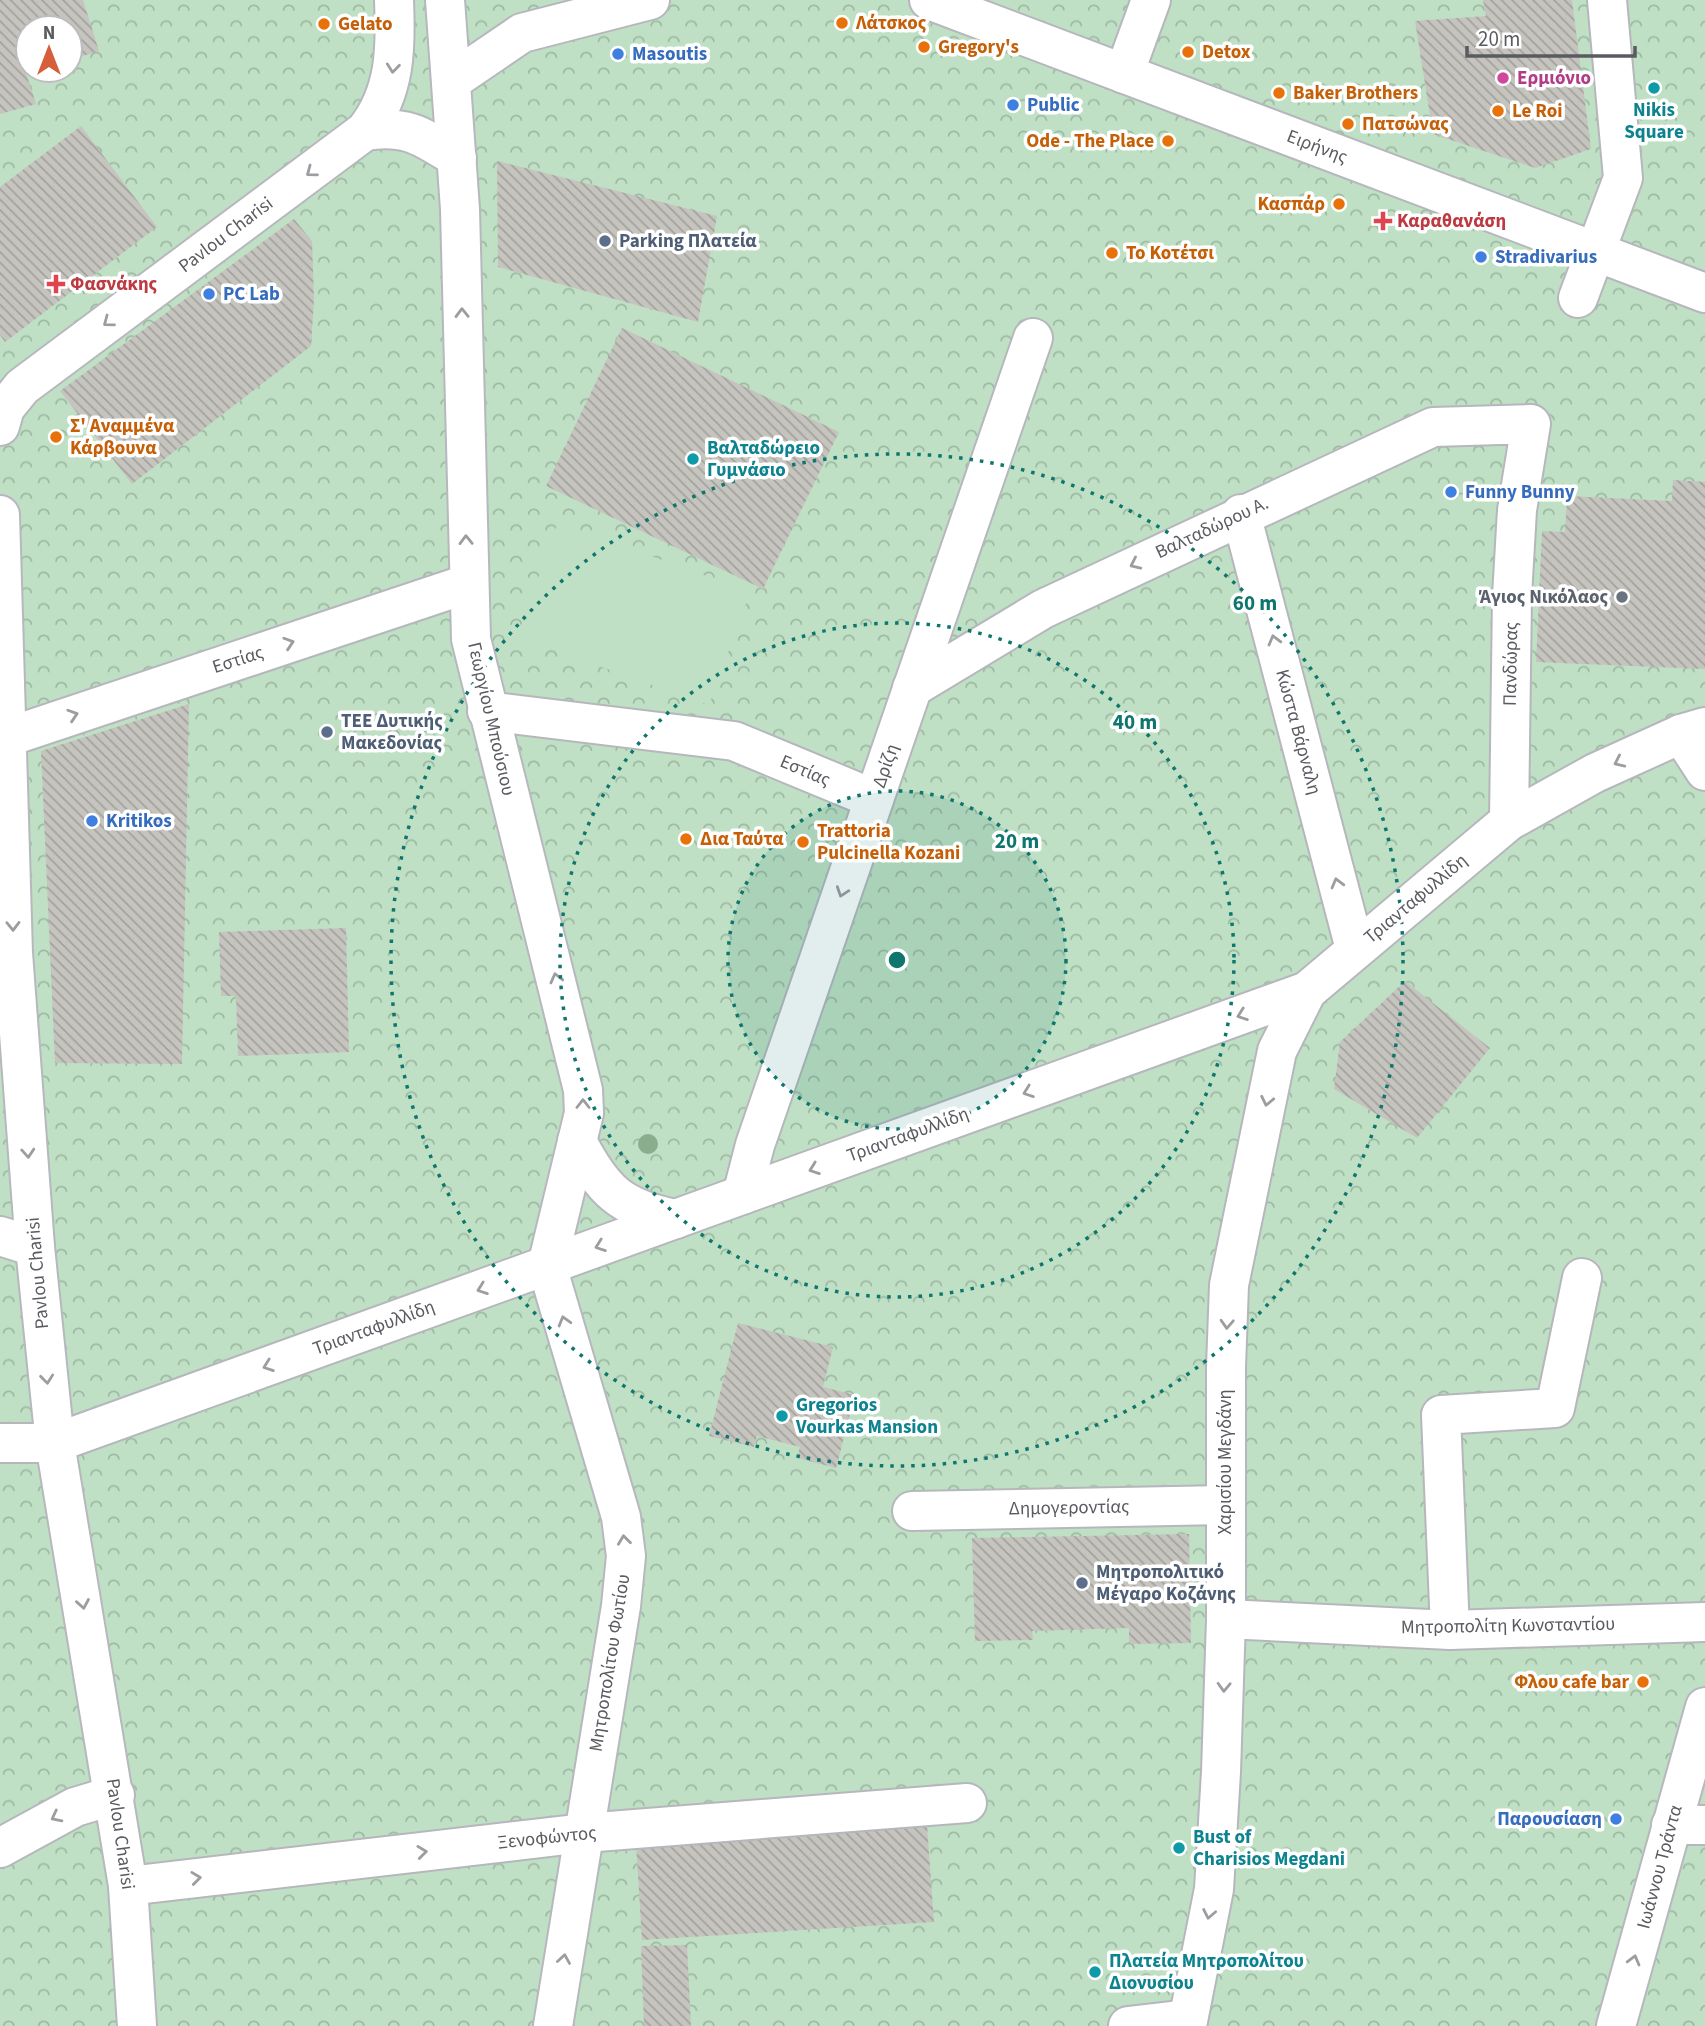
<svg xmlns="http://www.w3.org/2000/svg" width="1705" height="2026" font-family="'Source Sans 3',sans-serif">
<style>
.forest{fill:url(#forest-crowns);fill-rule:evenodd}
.pitch{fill:#bfe0c4}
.building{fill:url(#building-back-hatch)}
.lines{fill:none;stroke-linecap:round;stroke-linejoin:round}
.pedestrian-casing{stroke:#b6b7bc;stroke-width:42}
.minor-casing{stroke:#b6b7bc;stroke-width:42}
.tertiary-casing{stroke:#b6b7bc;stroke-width:42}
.secondary-casing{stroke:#b6b8be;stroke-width:42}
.pedestrian{stroke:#fff;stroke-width:38}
.minor{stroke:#fff;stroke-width:38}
.tertiary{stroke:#fff;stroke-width:38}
.secondary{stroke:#fff;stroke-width:38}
.tree{fill:#8aae8c}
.oneway{stroke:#9b9da0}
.ring{fill:none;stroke:#0f766e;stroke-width:3.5;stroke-dasharray:3.5 7}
.food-dot{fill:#e8710a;stroke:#fff;stroke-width:2.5}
.shop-dot{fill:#3f7fe0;stroke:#fff;stroke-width:2.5}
.hotel-dot{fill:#d1479c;stroke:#fff;stroke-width:2.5}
.culture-dot{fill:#0f9aa8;stroke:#fff;stroke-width:2.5}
.health-dot{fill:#e0444e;stroke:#fff;stroke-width:2.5}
.service-dot{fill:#5c6f8a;stroke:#fff;stroke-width:2.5}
.worship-dot{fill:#6b7280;stroke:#fff;stroke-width:2.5}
.labels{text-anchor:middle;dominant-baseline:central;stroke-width:7;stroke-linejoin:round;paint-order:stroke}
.food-label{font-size:19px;font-weight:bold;fill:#c56008;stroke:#fff;text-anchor:start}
.shop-label{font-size:19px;font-weight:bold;fill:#366cbe;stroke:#fff;text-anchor:start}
.hotel-label{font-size:19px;font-weight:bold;fill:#b23c85;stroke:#fff;text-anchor:start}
.culture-label{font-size:19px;font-weight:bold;fill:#0d838f;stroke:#fff;text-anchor:start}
.street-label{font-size:19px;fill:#595b60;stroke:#fff}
.health-label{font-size:19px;font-weight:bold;fill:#be3a42;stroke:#fff;text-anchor:start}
.service-label{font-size:19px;font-weight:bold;fill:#4e5e75;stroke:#fff;text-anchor:start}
.worship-label{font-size:19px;font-weight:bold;fill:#5b616d;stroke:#fff;text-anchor:end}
.centre{fill:#0f766e;stroke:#fff;stroke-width:3.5}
.ring-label{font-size:21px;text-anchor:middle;font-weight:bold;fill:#0f766e;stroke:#fff;stroke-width:7;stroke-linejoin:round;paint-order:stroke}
</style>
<defs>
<pattern id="forest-crowns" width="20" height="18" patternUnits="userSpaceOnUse" patternTransform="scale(1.75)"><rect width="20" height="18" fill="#bfe0c4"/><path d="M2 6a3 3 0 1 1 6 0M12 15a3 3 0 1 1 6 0" fill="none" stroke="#9eb9a3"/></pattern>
<pattern id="building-back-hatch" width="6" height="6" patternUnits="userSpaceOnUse" patternTransform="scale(1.75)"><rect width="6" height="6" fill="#c6c4be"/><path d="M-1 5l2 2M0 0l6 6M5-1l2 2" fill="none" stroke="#a4a29e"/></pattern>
</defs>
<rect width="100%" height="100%" fill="#eaeae0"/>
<!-- forest -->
<path class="forest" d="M0,0H1705V2026H0ZM28,28H70V70H28Z"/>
<!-- pitch -->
<polygon class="pitch" points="558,522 750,592 709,705 517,637"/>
<!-- building -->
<g class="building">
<polygon points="0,0 83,0 99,51 70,60 70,28 28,28 28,70 34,71 26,73 36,104 0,114"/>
<polygon points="1483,0 1572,0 1591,149 1535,168 1433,134 1415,21 1486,16"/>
<polygon points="81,126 157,227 5,342 0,335 0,187"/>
<polygon points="497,161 717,216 698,322 498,267"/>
<polygon points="294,219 312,241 314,299 311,346 132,484 60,391"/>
<polygon points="622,328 839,432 763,589 546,486"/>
<polygon points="1673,480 1705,482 1705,669 1536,662 1542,531 1565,532 1567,496 1672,501"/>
<polygon points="189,704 182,1064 55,1063 41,751"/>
<polygon points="346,928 349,1052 238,1056 236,996 221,996 219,932"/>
<polygon points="1405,981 1490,1048 1417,1138 1334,1089 1340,1042"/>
<polygon points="738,1323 833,1347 823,1387 855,1395 836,1468 797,1458 800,1447 757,1436 754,1447 709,1436"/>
<polygon points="1189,1534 1191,1643 1129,1644 1129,1628 1032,1631 1033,1640 975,1641 972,1538"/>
<polygon points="927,1825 934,1922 642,1940 636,1843"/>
<polygon points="687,1945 691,2026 644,2026 641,1946"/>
</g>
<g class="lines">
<defs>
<g id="pedestrian">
<polyline points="929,0 1705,293"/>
<polyline points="1124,74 1151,0"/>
<polyline points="453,80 522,33 650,0"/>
<polyline points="1578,298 1623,178 1607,0"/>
<polyline points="1241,514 1355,949"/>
<polyline points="912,688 1043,609 1433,427 1531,424 1517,510 1512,596 1509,821"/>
<polyline points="487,711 734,741 874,799"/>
<polyline points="742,1195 755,1145 1033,338"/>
<polyline points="912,1511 1225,1505"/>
<polyline points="1128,2026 1188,2019"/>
</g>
<g id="minor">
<polyline points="1681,734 1705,771"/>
<polyline points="8,737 467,584"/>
<polyline points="0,1236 35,1247"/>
<polyline points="0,1443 55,1443"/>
<polyline points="1226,1619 1450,1630 1705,1622"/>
<polyline points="1450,1630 1441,1415 1555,1408 1582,1278"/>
<polyline points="1671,1825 1705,1825"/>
<polyline points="0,1848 75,1807 115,1795"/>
<polyline points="128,1886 584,1833 967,1803"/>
</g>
<g id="tertiary">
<polyline points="55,1443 1307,991 1509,821 1595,773 1681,734 1705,727"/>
<polyline points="1187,2026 1214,1889 1221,1772 1226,1619 1226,1367 1229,1285 1277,1051 1307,991"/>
</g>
<g id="secondary">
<polyline points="445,0 460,209 471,639 583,1090 584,1113 547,1266 621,1517 626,1556 621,1606 553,2026"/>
<path d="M365,131C407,124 423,137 457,158"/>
<path d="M0,426L5,408L22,387L365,131C396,92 396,48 394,0"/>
<polyline points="0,515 13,953 35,1247 55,1443 128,1886 137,2026"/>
<path d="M577,1141C603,1191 620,1208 676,1219"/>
<polyline points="1616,2026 1705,1707"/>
</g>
</defs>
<!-- pedestrian casing -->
<use href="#pedestrian" class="pedestrian-casing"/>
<!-- minor casing -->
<use href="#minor" class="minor-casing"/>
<!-- tertiary casing -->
<use href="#tertiary" class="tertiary-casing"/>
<!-- secondary casing -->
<use href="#secondary" class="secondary-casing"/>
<!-- pedestrian -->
<use href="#pedestrian" class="pedestrian"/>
<!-- minor -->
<use href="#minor" class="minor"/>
<!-- tertiary -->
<use href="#tertiary" class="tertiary"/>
<!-- secondary -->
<use href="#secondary" class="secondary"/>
</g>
<!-- trees -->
<circle class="tree" cx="648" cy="1144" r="10"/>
<!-- one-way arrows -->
<defs><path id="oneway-chevron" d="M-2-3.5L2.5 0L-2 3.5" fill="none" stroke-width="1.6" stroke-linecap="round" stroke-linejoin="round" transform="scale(1.75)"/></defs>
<g class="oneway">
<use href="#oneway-chevron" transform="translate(393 68) rotate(96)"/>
<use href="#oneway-chevron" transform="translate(311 172) rotate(143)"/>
<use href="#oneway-chevron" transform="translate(462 313) rotate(-91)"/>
<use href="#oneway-chevron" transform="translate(108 322) rotate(143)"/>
<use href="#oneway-chevron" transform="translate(466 540) rotate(-91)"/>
<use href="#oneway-chevron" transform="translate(1135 564) rotate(155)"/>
<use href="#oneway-chevron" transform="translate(1274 640) rotate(-105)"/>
<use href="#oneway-chevron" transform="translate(289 643) rotate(-18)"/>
<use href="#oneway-chevron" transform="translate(73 715) rotate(-18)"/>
<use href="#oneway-chevron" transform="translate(1619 762) rotate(155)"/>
<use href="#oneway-chevron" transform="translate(1337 883) rotate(-105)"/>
<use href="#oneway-chevron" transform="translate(842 892) rotate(109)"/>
<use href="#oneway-chevron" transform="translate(13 926) rotate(89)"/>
<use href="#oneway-chevron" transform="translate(556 978) rotate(-104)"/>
<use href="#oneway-chevron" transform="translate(1242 1015) rotate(160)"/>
<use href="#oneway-chevron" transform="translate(1028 1092) rotate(160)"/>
<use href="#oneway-chevron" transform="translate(1267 1101) rotate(102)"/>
<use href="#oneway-chevron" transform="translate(583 1104) rotate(-90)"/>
<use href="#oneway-chevron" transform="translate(28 1153) rotate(86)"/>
<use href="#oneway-chevron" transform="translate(814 1169) rotate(160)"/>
<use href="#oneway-chevron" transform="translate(600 1246) rotate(160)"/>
<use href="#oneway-chevron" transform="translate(482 1289) rotate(160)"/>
<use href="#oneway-chevron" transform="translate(564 1321) rotate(-106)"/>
<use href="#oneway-chevron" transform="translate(1227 1324) rotate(93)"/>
<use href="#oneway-chevron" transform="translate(268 1366) rotate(160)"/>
<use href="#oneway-chevron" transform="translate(47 1379) rotate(84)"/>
<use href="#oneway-chevron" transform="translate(624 1540) rotate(-97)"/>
<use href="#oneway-chevron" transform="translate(83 1604) rotate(80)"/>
<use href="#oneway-chevron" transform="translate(1224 1687) rotate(92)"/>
<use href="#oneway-chevron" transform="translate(56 1817) rotate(153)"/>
<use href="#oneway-chevron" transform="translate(422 1852) rotate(-7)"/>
<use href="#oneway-chevron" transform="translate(196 1878) rotate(-7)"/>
<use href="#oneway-chevron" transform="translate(1209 1914) rotate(101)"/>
<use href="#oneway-chevron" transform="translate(564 1959) rotate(-81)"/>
<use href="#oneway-chevron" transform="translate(1634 1960) rotate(-75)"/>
</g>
<!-- distance rings -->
<circle cx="897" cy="960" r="169" fill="#0f766e" fill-opacity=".12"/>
<g class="ring">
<circle cx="897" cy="960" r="169"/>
<circle cx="897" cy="960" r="337"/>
<circle cx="897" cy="960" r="506"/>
</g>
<!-- markers -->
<g class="food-dot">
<circle cx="842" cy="23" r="7"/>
<circle cx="324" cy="24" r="7"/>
<circle cx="924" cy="47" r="7"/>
<circle cx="1188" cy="52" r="7"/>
<circle cx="1279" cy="93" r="7"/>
<circle cx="1498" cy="111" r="7"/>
<circle cx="1348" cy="124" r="7"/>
<circle cx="1168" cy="141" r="7"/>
<circle cx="1339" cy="204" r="7"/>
<circle cx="1112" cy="253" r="7"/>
<circle cx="56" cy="437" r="7"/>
<circle cx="686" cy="839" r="7"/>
<circle cx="803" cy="842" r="7"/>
<circle cx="1643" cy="1682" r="7"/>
</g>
<g class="shop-dot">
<circle cx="618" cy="54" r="7"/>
<circle cx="1013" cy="105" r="7"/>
<circle cx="1481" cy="257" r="7"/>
<circle cx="209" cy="294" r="7"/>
<circle cx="1451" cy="492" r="7"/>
<circle cx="92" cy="821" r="7"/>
<circle cx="1616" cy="1819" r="7"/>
</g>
<circle class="hotel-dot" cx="1503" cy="78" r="7"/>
<g class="culture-dot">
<circle cx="1654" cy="88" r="7"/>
<circle cx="693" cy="459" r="7"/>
<circle cx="782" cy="1416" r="7"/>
<circle cx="1179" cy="1848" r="7"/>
<circle cx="1095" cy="1972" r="7"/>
</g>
<g class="health-dot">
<path d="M1379.5 210.5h7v7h7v7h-7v7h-7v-7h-7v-7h7z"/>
<path d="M52.5 273.5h7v7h7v7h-7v7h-7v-7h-7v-7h7z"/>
</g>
<g class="service-dot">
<circle cx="605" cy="241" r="7"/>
<circle cx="327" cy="732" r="7"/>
<circle cx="1082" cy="1583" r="7"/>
</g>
<circle class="worship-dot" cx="1622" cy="597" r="7"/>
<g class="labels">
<!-- food labels -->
<g class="food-label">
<text x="856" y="23">Λάτσκος</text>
<text x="338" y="24">Gelato</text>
<text x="938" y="47">Gregory's</text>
<text x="1202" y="52">Detox</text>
<text x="1293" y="93">Baker Brothers</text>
<text x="1512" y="111">Le Roi</text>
<text x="1362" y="124">Πατσώνας</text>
<text x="1154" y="141" text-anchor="end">Ode - The Place</text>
<text x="1325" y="204" text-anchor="end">Κασπάρ</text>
<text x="1126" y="253">Το Κοτέτσι</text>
<text x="70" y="426">Σ' Αναμμένα<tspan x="70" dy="22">Κάρβουνα</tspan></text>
<text x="817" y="831">Trattoria<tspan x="817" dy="22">Pulcinella Kozani</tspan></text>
<text x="700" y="839">Δια Ταύτα</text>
<text x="1629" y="1682" text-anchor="end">Φλου cafe bar</text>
</g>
<!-- shop labels -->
<g class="shop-label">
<text x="632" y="54">Masoutis</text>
<text x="1027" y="105">Public</text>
<text x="1495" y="257">Stradivarius</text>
<text x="223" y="294">PC Lab</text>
<text x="1465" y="492">Funny Bunny</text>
<text x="106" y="821">Kritikos</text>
<text x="1602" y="1819" text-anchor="end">Παρουσίαση</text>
</g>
<!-- hotel labels -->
<g class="hotel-label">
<text x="1517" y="78">Ερμιόνιο</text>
</g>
<!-- culture labels -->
<g class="culture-label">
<text x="1654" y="110" text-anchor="middle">Nikis<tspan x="1654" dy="22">Square</tspan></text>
<text x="707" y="448">Βαλταδώρειο<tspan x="707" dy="22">Γυμνάσιο</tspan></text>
<text x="796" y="1405">Gregorios<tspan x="796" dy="22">Vourkas Mansion</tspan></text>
<text x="1193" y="1837">Bust of<tspan x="1193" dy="22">Charisios Megdani</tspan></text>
<text x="1109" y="1961">Πλατεία Μητροπολίτου<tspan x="1109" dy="22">Διονυσίου</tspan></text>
</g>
<!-- street labels -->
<g class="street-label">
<text transform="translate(1317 147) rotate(21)">Ειρήνης</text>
<text transform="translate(226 235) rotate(-37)">Pavlou Charisi</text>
<text transform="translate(1212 528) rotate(-25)">Βαλταδώρου Α.</text>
<text transform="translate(238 660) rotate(-18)">Εστίας</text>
<text transform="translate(1511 664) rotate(-89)">Πανδώρας</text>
<text transform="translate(491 719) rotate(77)">Γεωργίου Μπούσιου</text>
<text transform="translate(1298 732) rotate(75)">Κώστα Βάρναλη</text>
<text transform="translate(886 766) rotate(-71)">Δρίζη</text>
<text transform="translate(805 771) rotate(23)">Εστίας</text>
<text transform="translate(1416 899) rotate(-40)">Τριανταφυλλίδη</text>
<text transform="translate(908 1135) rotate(-20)">Τριανταφυλλίδη</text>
<text transform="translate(38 1273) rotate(-95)">Pavlou Charisi</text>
<text transform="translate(374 1328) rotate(-20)">Τριανταφυλλίδη</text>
<text transform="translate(1225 1462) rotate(-90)">Χαρισίου Μεγδάνη</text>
<text transform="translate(1069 1508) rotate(-1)">Δημογεροντίας</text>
<text transform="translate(1508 1626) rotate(-1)">Μητροπολίτη Κωνσταντίου</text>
<text transform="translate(610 1663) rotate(-81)">Μητροπολίτου Φωτίου</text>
<text transform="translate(120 1834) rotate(82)">Pavlou Charisi</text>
<text transform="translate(547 1838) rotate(-6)">Ξενοφώντος</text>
<text transform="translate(1660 1867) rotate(-75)">Ιωάννου Τράντα</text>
</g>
<!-- health labels -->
<g class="health-label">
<text x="1397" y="221">Καραθανάση</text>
<text x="70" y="284">Φασνάκης</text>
</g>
<!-- service labels -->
<g class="service-label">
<text x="619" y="241">Parking Πλατεία</text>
<text x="341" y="721">ΤΕΕ Δυτικής<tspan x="341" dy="22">Μακεδονίας</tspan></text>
<text x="1096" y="1572">Μητροπολιτικό<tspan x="1096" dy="22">Μέγαρο Κοζάνης</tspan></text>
</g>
<!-- worship labels -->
<g class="worship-label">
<text x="1608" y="597">Άγιος Νικόλαος</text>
</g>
</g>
<circle cx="897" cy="960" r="10" class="centre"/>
<g class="ring-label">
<text x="1255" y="610">60 m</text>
<text x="1135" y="729">40 m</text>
<text x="1017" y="848">20 m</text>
</g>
<!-- north arrow -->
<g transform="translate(49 49)"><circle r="33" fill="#ffffff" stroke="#bdbdbf" stroke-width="2"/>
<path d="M0-5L12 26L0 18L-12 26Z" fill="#d75e3a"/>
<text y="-10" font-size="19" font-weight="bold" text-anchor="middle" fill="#595b60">N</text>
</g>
<!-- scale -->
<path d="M1467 46v10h168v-10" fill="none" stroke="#595b60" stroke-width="3.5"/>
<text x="1478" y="46" font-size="21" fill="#595b60" stroke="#ffffff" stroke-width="5" paint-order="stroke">20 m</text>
</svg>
